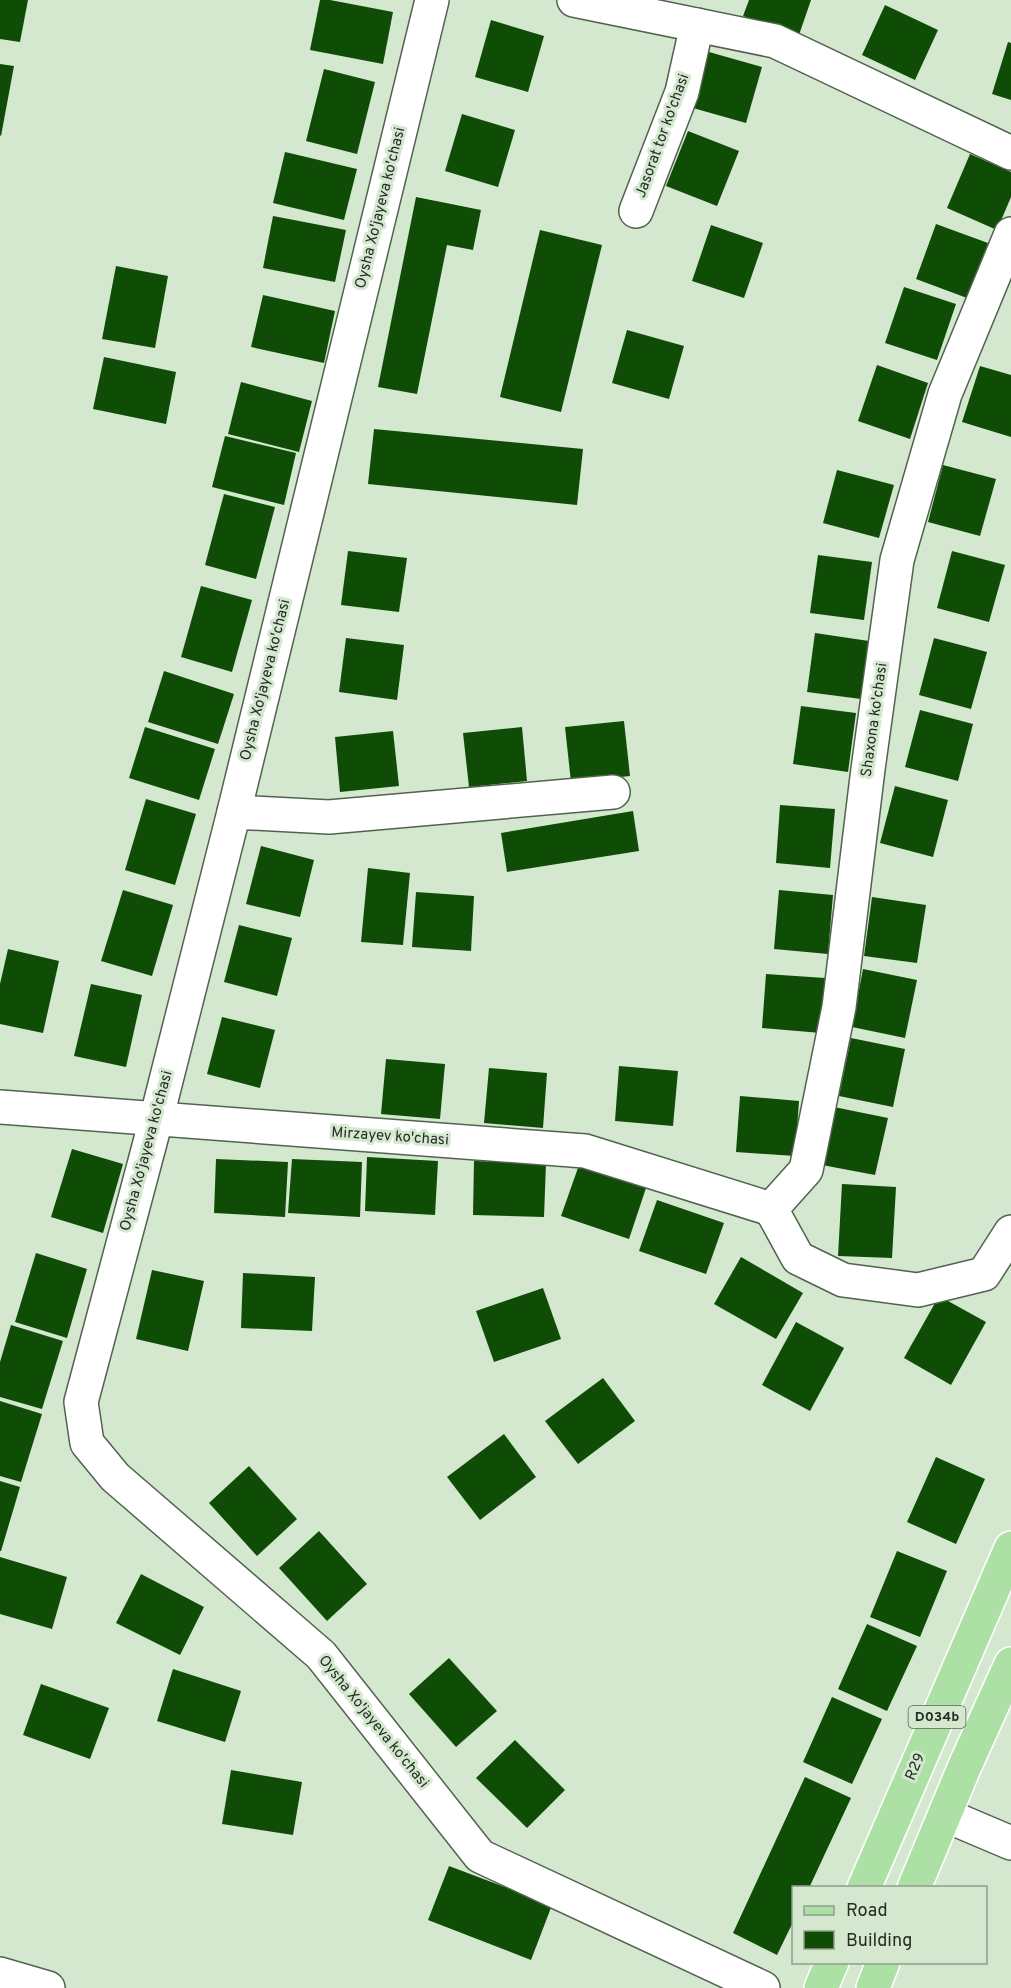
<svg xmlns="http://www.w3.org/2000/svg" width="1011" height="1988" font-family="Overpass,sans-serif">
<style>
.building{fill:#0f4c06}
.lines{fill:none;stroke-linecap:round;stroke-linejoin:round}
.minor-casing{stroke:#51634e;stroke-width:36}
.major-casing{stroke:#fff;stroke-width:36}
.minor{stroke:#fff;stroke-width:33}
.major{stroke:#ace0a5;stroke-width:33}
.labels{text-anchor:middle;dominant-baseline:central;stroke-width:6;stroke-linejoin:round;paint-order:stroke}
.shield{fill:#d4e8d0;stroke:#596457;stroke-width:1.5}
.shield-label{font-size:14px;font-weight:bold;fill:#242c23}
.street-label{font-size:15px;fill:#242c23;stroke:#d4e8d0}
</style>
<rect width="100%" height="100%" fill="#d4e8d0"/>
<!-- building -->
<g class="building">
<polygon points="0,0 28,0 20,42 0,39"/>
<polygon points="320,0 330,0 393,12 383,64 310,50"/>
<polygon points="749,0 811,0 799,35 743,16"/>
<polygon points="885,5 938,30 915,80 862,55"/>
<polygon points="491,20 544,36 528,92 475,77"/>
<polygon points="1008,42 1011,43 1011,100 992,94"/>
<polygon points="709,52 762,67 746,123 693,108"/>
<polygon points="0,64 14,66 1,136 0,135"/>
<polygon points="324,69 375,82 357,154 306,141"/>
<polygon points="462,114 515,130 498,187 445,171"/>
<polygon points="688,131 739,151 717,206 666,186"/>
<polygon points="285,152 357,169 344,220 273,203"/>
<polygon points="970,154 1011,172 1011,197 997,230 947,208"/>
<polygon points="416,197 481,210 473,250 447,245 417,394 378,387"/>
<polygon points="273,216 346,230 335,282 263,268"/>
<polygon points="936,224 988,243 967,298 916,279"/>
<polygon points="711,225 763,243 744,298 692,281"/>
<polygon points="540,230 602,245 561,412 500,397"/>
<polygon points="116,266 168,276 155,348 102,339"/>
<polygon points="904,287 956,304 937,360 885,343"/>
<polygon points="263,295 335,311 324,363 251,347"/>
<polygon points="627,330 684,346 669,399 612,383"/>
<polygon points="104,357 176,372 166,424 93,409"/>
<polygon points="877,365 928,383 910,439 858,421"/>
<polygon points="980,366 1011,375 1011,437 962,422"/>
<polygon points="241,382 312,401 299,452 228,434"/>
<polygon points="374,429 583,449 577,505 368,484"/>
<polygon points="225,436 296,453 284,505 212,487"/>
<polygon points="943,465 996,479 980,536 928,522"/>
<polygon points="837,470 894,485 879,538 823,523"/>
<polygon points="224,494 275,507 256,579 205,565"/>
<polygon points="348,551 407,558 399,612 341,605"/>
<polygon points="952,551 1005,565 989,622 937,608"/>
<polygon points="818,555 872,562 864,620 810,613"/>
<polygon points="201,586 252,600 232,672 181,657"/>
<polygon points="815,633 869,641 861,699 807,692"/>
<polygon points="346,638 404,645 397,700 339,692"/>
<polygon points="934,638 987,652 971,709 919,695"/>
<polygon points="164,671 234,694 218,744 148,722"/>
<polygon points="801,706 856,713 848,772 793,764"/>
<polygon points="920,710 973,724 958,781 905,767"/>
<polygon points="624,721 630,776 571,782 565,727"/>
<polygon points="145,727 215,749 199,800 129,778"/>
<polygon points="522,727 527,781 469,787 463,733"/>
<polygon points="393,731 399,786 340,792 335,737"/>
<polygon points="895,786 948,800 933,857 880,843"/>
<polygon points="146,799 196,814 175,885 125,870"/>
<polygon points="780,805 835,809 830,868 776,863"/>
<polygon points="633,811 639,851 507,872 501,833"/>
<polygon points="261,846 314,860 300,917 246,904"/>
<polygon points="368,868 410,873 403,945 361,942"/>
<polygon points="123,890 173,905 152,976 101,961"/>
<polygon points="779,890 833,895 828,954 774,949"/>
<polygon points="416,892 474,896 471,951 412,947"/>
<polygon points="872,897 926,905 917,963 864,956"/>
<polygon points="239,925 292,938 277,996 224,982"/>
<polygon points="8,949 59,961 43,1033 0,1024 0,984"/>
<polygon points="863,969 917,980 905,1038 852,1027"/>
<polygon points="766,974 825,978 821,1033 762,1028"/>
<polygon points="91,984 142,995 126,1067 74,1056"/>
<polygon points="222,1017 275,1030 260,1088 207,1074"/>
<polygon points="851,1038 905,1049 893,1107 839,1096"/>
<polygon points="386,1059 445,1064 440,1119 381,1114"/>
<polygon points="619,1066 678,1071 673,1126 615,1121"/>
<polygon points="489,1068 547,1073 543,1128 484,1123"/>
<polygon points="740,1096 799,1101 795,1156 736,1152"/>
<polygon points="834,1107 888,1118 875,1175 822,1165"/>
<polygon points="72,1149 123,1164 103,1233 51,1217"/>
<polygon points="367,1157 438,1161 435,1215 365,1211"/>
<polygon points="216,1159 288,1162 285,1217 214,1213"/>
<polygon points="292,1159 362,1162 360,1217 288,1213"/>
<polygon points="474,1161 546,1163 544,1217 473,1215"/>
<polygon points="579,1165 646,1188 629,1239 561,1216"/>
<polygon points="842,1184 896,1187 892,1258 838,1256"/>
<polygon points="657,1200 724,1223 706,1274 639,1251"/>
<polygon points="36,1253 87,1269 67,1338 15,1322"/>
<polygon points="741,1257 803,1293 776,1339 714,1304"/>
<polygon points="152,1270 204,1281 188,1351 136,1339"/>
<polygon points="243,1273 315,1277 312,1331 241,1328"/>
<polygon points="543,1288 561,1339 494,1362 476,1311"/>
<polygon points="939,1296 986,1322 951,1385 904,1358"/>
<polygon points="796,1322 844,1348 810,1411 762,1385"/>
<polygon points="11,1325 63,1341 42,1409 0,1397 0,1362"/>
<polygon points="603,1378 635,1421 578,1464 545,1421"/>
<polygon points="0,1401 42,1414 21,1482 0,1476"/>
<polygon points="504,1434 536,1477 480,1520 447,1477"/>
<polygon points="936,1457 985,1479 956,1544 907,1522"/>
<polygon points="249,1466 297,1519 257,1556 209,1503"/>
<polygon points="0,1481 20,1487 1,1551 0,1551"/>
<polygon points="319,1531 367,1584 327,1621 279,1568"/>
<polygon points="897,1551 947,1571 920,1637 870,1617"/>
<polygon points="0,1557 67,1577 52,1629 0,1614"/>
<polygon points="141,1574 204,1607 180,1655 116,1623"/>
<polygon points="867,1624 917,1646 887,1711 838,1689"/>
<polygon points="449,1658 497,1711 456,1747 409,1694"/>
<polygon points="173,1669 241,1691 225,1742 157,1721"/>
<polygon points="41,1684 109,1708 90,1759 23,1735"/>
<polygon points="832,1697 882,1719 852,1784 803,1762"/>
<polygon points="515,1740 565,1790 527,1828 476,1778"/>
<polygon points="231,1770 302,1782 293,1835 222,1824"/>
<polygon points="805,1777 851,1798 809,1888 794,1888 794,1920 777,1955 733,1933"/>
<polygon points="449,1866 552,1905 531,1960 428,1920"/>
</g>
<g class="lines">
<defs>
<g id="minor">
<polyline points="432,0 234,812 156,1120 81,1402 87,1443 115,1477 321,1655 480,1856 763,1988"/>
<polyline points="574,0 775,41 1011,153"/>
<polyline points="636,211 682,92 697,25"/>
<polyline points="234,812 329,817 613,792"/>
<polyline points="0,1107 585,1151 771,1209"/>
<polyline points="771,1209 806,1170 839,1007 868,769 897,560 945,394 1011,234"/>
<polyline points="771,1209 798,1258 843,1280 918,1290 984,1274 1011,1232"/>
<polyline points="945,1815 1011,1843"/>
<polyline points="0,1974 48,1988"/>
</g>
<g id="major">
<polyline points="864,1888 1011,1548"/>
<polyline points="914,1888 964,1768 1011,1664"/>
<polyline points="821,1988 832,1962"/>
<polyline points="873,1988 883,1962"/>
</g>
</defs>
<!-- minor casing -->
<use href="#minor" class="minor-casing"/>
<!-- major casing -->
<use href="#major" class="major-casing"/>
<!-- minor -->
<use href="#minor" class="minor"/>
<!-- major -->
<use href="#major" class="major"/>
</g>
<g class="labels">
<!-- shield labels -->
<rect class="shield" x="908.5" y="1706" width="57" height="22" rx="4.5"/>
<g class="shield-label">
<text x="937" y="1717">D034b</text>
</g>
<!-- street labels -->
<g class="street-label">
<text transform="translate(663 136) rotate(-70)">Jasorat tor ko'chasi</text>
<text transform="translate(381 208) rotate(-76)">Oysha Xo'jayeva ko'chasi</text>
<text transform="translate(266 680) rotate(-76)">Oysha Xo'jayeva ko'chasi</text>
<text transform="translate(875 720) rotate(-82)">Shaxona ko'chasi</text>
<text transform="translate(390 1137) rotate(4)">Mirzayev ko'chasi</text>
<text transform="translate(147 1151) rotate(-75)">Oysha Xo'jayeva ko'chasi</text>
<text transform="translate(373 1722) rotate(51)">Oysha Xo'jayeva ko'chasi</text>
<text transform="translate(916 1767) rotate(-67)">R29</text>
</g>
</g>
<!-- legend -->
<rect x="792" y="1886" width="195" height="78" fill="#d4e8d0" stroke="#8e9d8b" stroke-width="1.5"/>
<rect x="804" y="1906" width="30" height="9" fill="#ace0a5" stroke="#8e9d8b" stroke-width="1.5"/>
<text x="846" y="1916" font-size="18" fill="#242c23">Road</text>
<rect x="804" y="1931" width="30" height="18" fill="#0f4c06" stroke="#8e9d8b" stroke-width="1.5"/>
<text x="846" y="1946" font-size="18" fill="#242c23">Building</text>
</svg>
